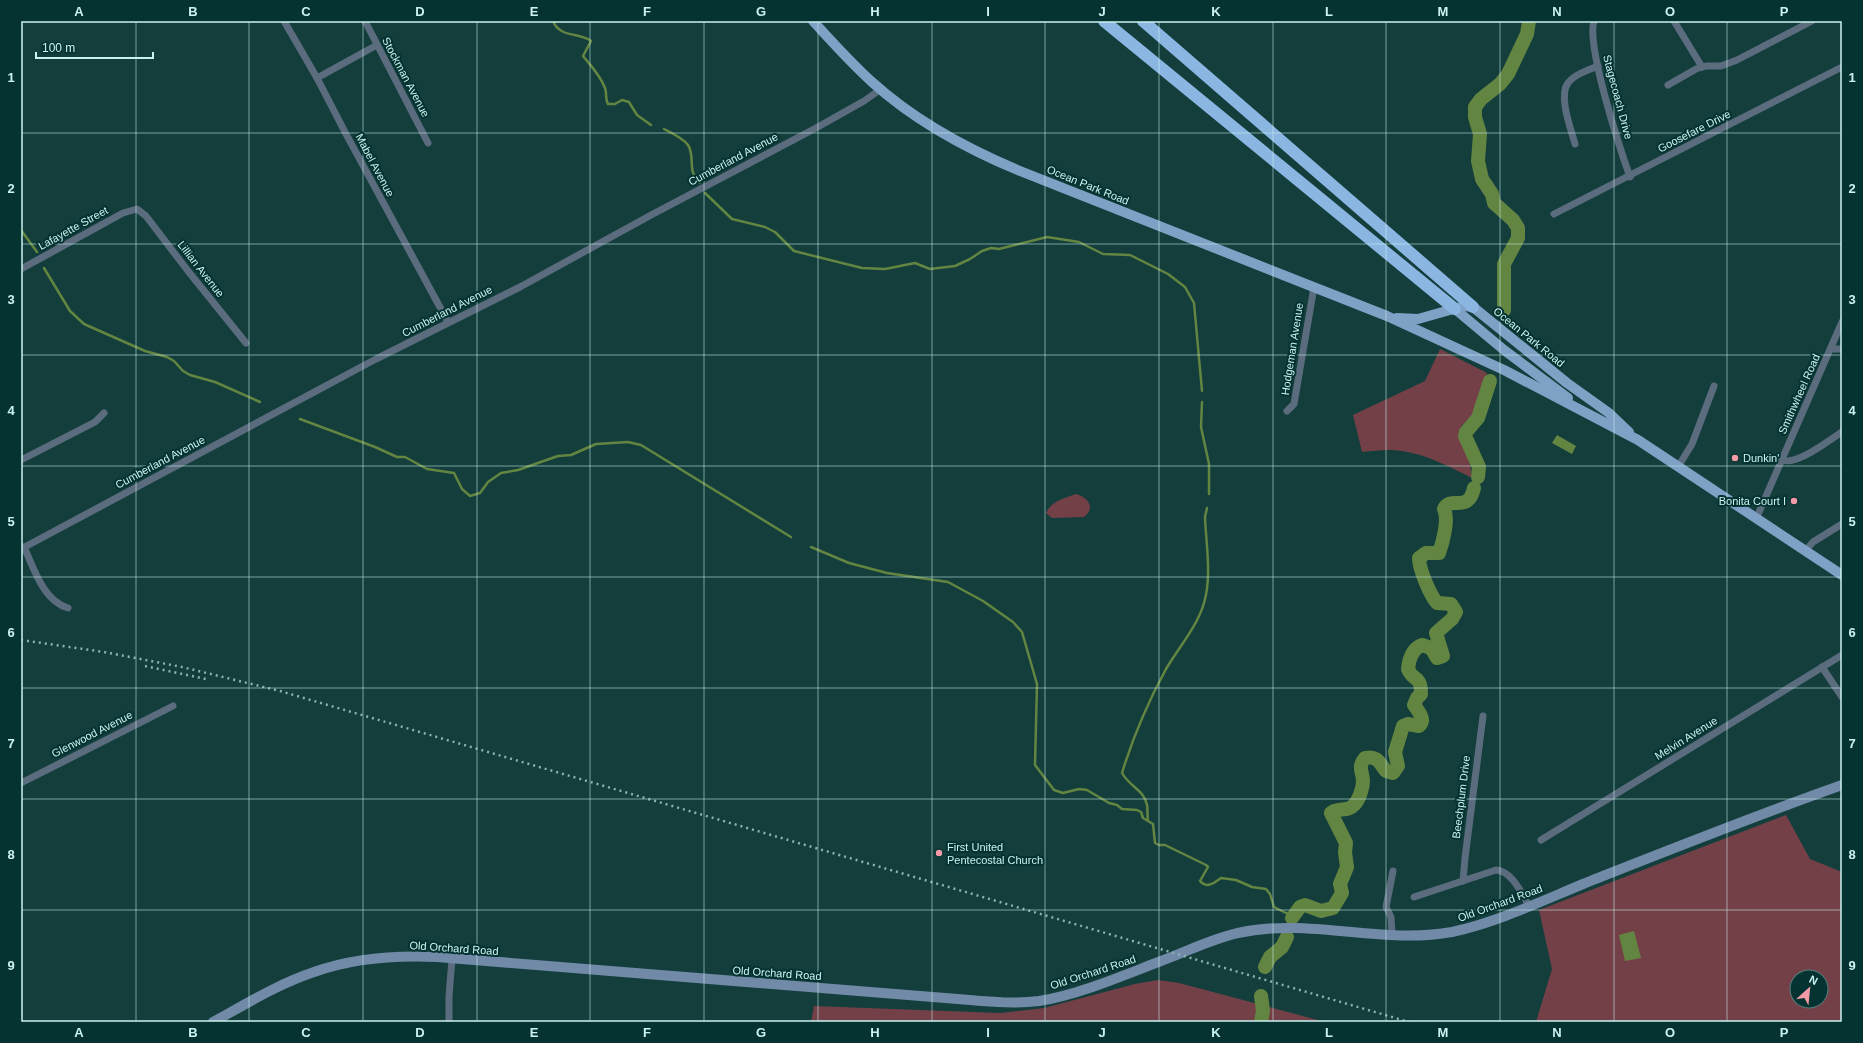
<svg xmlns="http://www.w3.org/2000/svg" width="1863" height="1043" font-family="Helvetica,sans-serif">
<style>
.green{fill:#744048;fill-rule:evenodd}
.water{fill:#638542}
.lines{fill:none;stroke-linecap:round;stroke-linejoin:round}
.stream{stroke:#638542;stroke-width:2.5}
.river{stroke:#638542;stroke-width:14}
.street{stroke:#5c6c7f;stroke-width:7}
.secondary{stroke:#708aa7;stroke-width:10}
.primary{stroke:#7fa1c6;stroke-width:10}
.highway{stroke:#8cb6e2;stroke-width:12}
.rail{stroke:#8bb3b0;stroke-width:2.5;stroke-dasharray:2 4;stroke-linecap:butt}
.grid{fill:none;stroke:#ccf2ef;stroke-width:1;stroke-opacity:0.55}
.poi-dot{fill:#f49aa6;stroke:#053332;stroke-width:1.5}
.labels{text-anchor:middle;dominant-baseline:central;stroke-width:4;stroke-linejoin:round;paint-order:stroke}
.street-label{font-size:11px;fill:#ccf2ef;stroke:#053332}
.poi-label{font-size:11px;fill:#ccf2ef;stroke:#053332;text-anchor:start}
.neatline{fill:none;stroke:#ccf2ef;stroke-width:1.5}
.grid-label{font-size:13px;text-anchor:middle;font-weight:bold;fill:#ccf2ef}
</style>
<rect width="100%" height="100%" fill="#133e3c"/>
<!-- green -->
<g class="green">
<path d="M1440,349L1487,373L1473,415L1462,425L1459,432V438L1469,457L1472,478C1446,465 1420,451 1390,450C1380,450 1371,451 1362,452L1353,415L1425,381Z"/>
<path d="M1076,494C1088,497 1096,508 1084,517L1052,518L1046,513C1051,501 1065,498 1076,494Z"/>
<path d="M1786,815L1810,859L1842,872V1022H1536L1552,969L1539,910ZM1797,977H1821V1001H1797Z"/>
<polygon points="1158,980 1179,983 1325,1022 811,1022 814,1006 1000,1013 1044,1008 1135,984"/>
</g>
<!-- water -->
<g class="water">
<polygon points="1557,435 1576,446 1572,454 1552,443"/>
<polygon points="1634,931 1641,958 1625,961 1619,935"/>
</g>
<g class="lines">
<!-- stream -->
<g class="stream">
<path d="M553,21C560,38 578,32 591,41L583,56C591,66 600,75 605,88C607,93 605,99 608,104H615L622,100L629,102L637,115L651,125"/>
<path d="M664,129C672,133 683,138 688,145C696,158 686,170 700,183"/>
<polyline points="705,193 732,219 765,227 775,232 794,251 862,268 885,269 915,263 930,269 955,266 970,259 982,251 991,248 999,249 1047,237 1079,242 1103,254 1130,255 1168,274 1185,287 1194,303 1202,391"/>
<polyline points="21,230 37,252"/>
<polyline points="44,268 70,311 84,324 145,351 167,357 174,361 183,371 190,375 215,382 260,402"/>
<polyline points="1202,402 1201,427 1209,464 1209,494"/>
<polyline points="300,419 375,447 397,457 405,457 427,469 454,473 462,489 470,496 480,493 488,482 501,473 518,470 558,456 571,455 596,444 628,442 641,445 791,537"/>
<path d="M811,547L849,563L887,573L948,582L983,601L1013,622L1022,632L1037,684L1035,765L1054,790L1063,793L1079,789L1087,790L1109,803L1117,805L1122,809L1137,810L1141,812L1143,818L1153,824L1155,843L1159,845H1165L1206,865L1208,867L1200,881C1207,889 1214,883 1221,878L1236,880L1252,887L1266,889L1270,894L1274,907L1286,913L1295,914"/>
<path d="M1148,821C1147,816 1148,810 1147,805C1144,790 1130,787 1122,773C1133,737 1148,702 1166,669C1179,647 1197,627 1204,603C1212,576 1206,544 1205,517L1207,508"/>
</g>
<!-- river -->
<g class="river">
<polyline points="1504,310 1504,264 1518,238 1518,228 1513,220 1494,203 1492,194 1482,179 1478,161 1480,134 1475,117 1475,107 1481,99 1500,84 1508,74 1527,34 1529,21"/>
<polyline points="1478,477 1479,467 1465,436 1466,432 1478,418 1490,381"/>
<path d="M1292,918L1300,907L1305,905L1321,911L1333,908L1342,893L1340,884L1347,867L1345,852L1346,843L1331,813C1337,807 1348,812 1354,805C1359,800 1363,788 1363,781C1363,772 1357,767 1365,758C1378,755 1380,764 1386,771L1393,773L1398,766L1395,752L1403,726L1408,724L1419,726C1426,720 1419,712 1414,705L1417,698L1421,694C1421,674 1413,682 1408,669C1409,659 1412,649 1422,645L1431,648L1437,658L1443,656L1436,633L1452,619L1456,612L1451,604L1437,603C1430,595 1419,569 1419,558L1426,553H1439C1443,542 1449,519 1444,509C1449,498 1461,507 1468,500C1471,498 1473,492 1474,488"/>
<polyline points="1265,967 1270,957 1282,947 1287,937"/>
<polyline points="1261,1022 1263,1011 1261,996"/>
</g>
<!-- street -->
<g class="street">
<polyline points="284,21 317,78"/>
<polyline points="365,21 428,143"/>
<path d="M1594,21C1586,45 1620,149 1630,177"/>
<polyline points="1674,21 1702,67"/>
<polyline points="377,45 317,78 346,134 448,322"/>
<polyline points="1668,85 1696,69 1706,66 1721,66 1737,60 1812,21"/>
<path d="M1575,144C1571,129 1558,96 1568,83C1575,74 1588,70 1598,66"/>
<polyline points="1554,214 1842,67"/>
<polyline points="21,269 123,213 137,209 146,216 188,271 246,343"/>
<polyline points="1831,349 1842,349"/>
<polyline points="1287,411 1294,404 1314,287"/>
<polyline points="21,460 95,422 104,413"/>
<path d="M1782,460C1797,466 1829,440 1842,432"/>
<polyline points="1678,467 1692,444 1714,386"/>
<polyline points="1756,519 1842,322"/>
<path d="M24,547C34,568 43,601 68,608"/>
<polyline points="21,549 376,359 520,287 653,214 816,128 864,101 881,89"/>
<polyline points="1805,551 1813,542 1842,524"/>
<polyline points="1822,667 1842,697"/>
<polyline points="21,783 173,706"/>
<polyline points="1541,840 1842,655"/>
<polyline points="1463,881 1465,858 1483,716"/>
<path d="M1414,897L1496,870C1512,871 1522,894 1529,906"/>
<polyline points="1392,935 1391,917 1386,907 1393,871"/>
<polyline points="449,1022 449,996 452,959"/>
</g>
<!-- secondary -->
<path class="secondary" d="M213,1022C246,1004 278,984 314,972C353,958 395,955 437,957L970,1000C993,1002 1016,1004 1039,1001C1078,995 1124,975 1161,961C1186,952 1211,939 1238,933C1309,917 1381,945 1452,932C1500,922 1552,896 1598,878C1679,846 1760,814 1842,785"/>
<!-- primary -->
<g class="primary">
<path d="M813,21C832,42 851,63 872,82C915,121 967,149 1020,171L1387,316L1504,370L1638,440L1842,575"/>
<polyline points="1455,309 1504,350 1568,398"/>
<polyline points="1397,318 1418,319 1464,306 1473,307 1567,383 1609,413 1629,432"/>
</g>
<!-- highway -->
<g class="highway">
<polyline points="1104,21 1455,309"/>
<polyline points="1143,21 1473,307"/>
</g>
<!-- rail -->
<g class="rail">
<polyline points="21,640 104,652 182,667 280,691 1409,1022"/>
<polyline points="145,666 206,679"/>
</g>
</g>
<!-- grid -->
<path class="grid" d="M136,21V1022M249,21V1022M363,21V1022M477,21V1022M590,21V1022M704,21V1022M818,21V1022M932,21V1022M1045,21V1022M1159,21V1022M1273,21V1022M1386,21V1022M1500,21V1022M1614,21V1022M1727,21V1022M21,133H1842M21,244H1842M21,355H1842M21,466H1842M21,577H1842M21,688H1842M21,799H1842M21,910H1842"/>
<!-- markers -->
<g class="poi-dot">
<circle cx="1735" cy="458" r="4"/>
<circle cx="1794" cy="501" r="4"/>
<circle cx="939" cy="853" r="4"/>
</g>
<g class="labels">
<!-- street labels -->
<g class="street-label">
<text transform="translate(406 77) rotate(62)">Stockman Avenue</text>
<text transform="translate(1618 97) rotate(75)">Stagecoach Drive</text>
<text transform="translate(1694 131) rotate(-27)">Goosefare Drive</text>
<text transform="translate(733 159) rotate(-28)">Cumberland Avenue</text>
<text transform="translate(375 165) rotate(62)">Mabel Avenue</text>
<text transform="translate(1088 185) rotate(22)">Ocean Park Road</text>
<text transform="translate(73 228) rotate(-29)">Lafayette Street</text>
<text transform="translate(201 269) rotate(52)">Lillian Avenue</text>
<text transform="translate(447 311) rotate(-27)">Cumberland Avenue</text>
<text transform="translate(1529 337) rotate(39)">Ocean Park Road</text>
<text transform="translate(1292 349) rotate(-81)">Hodgeman Avenue</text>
<text transform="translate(1799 394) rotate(-66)">Smithwheel Road</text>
<text transform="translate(160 462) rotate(-28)">Cumberland Avenue</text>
<text transform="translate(92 734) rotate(-27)">Glenwood Avenue</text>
<text transform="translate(1686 738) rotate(-32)">Melvin Avenue</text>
<text transform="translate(1461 797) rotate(-83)">Beechplum Drive</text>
<text transform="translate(1500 903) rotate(-20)">Old Orchard Road</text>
<text transform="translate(454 948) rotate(4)">Old Orchard Road</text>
<text transform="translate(1093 972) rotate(-18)">Old Orchard Road</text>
<text transform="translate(777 973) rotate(4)">Old Orchard Road</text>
</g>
<!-- poi labels -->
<g class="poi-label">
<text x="1743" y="458">Dunkin'</text>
<text x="1786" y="501" text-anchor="end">Bonita Court I</text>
<text x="947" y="847">First United<tspan x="947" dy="13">Pentecostal Church</tspan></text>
</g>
</g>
<!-- border -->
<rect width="1863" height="1043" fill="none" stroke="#053332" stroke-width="44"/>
<!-- north arrow -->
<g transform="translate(1809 989) rotate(27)"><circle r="19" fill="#053332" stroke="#557f7e"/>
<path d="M0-3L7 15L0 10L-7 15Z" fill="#f49aa6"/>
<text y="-6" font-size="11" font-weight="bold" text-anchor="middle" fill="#ccf2ef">N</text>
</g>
<!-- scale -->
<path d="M36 52v6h117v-6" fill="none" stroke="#ccf2ef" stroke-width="2"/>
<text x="42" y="52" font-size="12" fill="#ccf2ef" stroke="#053332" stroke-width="3" paint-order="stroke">100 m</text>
<rect x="22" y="22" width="1819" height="999" class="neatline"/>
<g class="grid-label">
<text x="79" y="16">A</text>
<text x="193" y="16">B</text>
<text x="306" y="16">C</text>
<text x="420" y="16">D</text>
<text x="534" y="16">E</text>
<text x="647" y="16">F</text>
<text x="761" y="16">G</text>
<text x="875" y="16">H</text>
<text x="988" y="16">I</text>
<text x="1102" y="16">J</text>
<text x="1216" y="16">K</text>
<text x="1329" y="16">L</text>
<text x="1443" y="16">M</text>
<text x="1557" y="16">N</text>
<text x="1670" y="16">O</text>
<text x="1784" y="16">P</text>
<text x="11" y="82">1</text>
<text x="1852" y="82">1</text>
<text x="11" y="193">2</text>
<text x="1852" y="193">2</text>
<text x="11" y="304">3</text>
<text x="1852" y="304">3</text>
<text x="11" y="415">4</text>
<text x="1852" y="415">4</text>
<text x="11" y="526">5</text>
<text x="1852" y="526">5</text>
<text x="11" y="637">6</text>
<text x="1852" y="637">6</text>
<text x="11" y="748">7</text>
<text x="1852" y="748">7</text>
<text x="11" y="859">8</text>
<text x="1852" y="859">8</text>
<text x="11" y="970">9</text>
<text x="1852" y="970">9</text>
<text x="79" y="1037">A</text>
<text x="193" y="1037">B</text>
<text x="306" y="1037">C</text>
<text x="420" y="1037">D</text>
<text x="534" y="1037">E</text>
<text x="647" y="1037">F</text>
<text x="761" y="1037">G</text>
<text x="875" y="1037">H</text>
<text x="988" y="1037">I</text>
<text x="1102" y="1037">J</text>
<text x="1216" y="1037">K</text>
<text x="1329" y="1037">L</text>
<text x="1443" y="1037">M</text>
<text x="1557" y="1037">N</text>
<text x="1670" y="1037">O</text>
<text x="1784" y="1037">P</text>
</g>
</svg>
